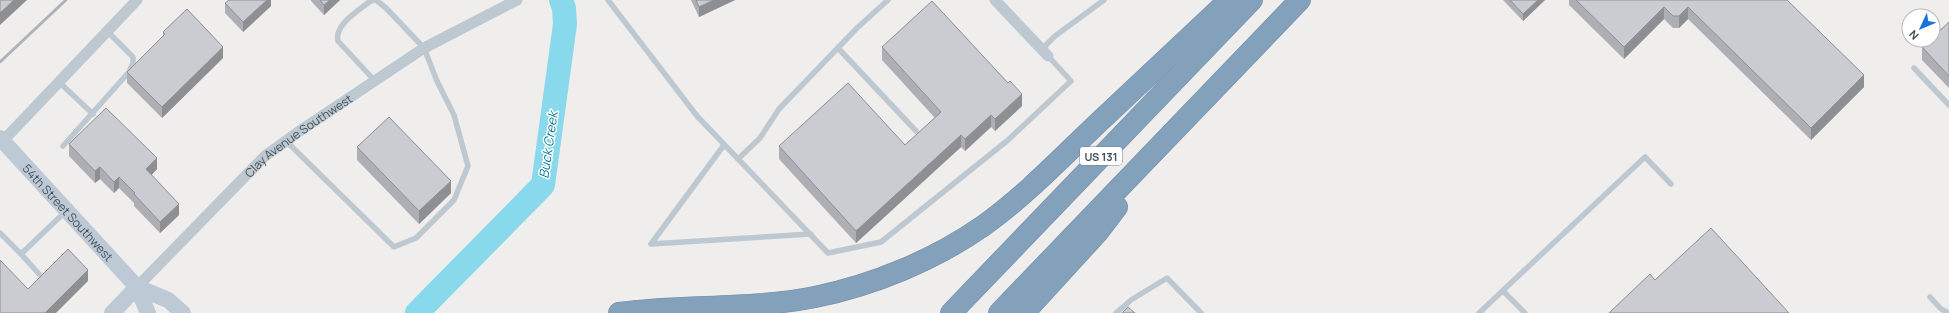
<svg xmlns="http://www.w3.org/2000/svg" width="1949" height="313" font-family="Manrope,sans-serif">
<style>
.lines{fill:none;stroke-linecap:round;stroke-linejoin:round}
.river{stroke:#88d9eb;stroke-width:24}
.highway-casing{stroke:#708ca8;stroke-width:22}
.lane{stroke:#bdc8d0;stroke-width:5.5}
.street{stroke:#bdc8d0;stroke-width:11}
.secondary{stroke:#bdc9d4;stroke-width:16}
.highway{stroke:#84a1bc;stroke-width:21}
.rail{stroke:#afb3b8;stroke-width:3}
.wall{fill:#aeafb5}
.shaded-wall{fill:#8d8f93}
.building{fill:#caccd2;stroke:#8d8f93}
.labels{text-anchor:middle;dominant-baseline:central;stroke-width:3;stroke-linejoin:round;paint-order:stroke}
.shield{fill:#fff;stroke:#7d858c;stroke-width:1}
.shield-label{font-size:11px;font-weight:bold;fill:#45515a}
.street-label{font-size:12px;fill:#45515a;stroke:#fff}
.water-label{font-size:13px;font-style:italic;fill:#0c7d98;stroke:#fff}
</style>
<rect width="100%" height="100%" fill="#f0eded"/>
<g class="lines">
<!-- river -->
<polyline class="river" points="417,313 543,185 565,24 564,8 561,0"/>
<defs>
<g id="highway">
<path d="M619,313C684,304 751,310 815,297C874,285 934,260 983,226C1025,196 1061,158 1098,123C1142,82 1185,41 1229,0"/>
<polyline points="951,313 1252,0"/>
<polyline points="999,313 1300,0"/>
<polyline points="1024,313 1098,232 1117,207"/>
</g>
</defs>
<!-- highway casing -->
<use href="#highway" class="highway-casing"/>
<!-- lane -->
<g class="lane">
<path d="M374,0L369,2C358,11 334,25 338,41L375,81"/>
<polyline points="608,0 697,116 828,253 881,242 1008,140 1071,81 1048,56"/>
<polyline points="838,48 916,131"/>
<polyline points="1042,49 1055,36 1104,0"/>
<polyline points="1914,68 1949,105"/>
<polyline points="59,82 93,114"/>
<polyline points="286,141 394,247 416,238 454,200 468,166 454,115 437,81 424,48 386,8 376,0"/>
<polyline points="724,145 651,244 811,234"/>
<polyline points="63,146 129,72 133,63 133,57 107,31"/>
<polyline points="738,159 760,138 779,109 857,28 888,0"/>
<polyline points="0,233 21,254 65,212"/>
<polyline points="21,254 39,274"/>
<polyline points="1503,291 1525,313"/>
<polyline points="1930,297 1941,309 1949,313"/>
<polyline points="1116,313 1131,300 1167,278 1201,313"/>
<polyline points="1479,313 1645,157 1671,184"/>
</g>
<!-- street -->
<g class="street">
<polyline points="995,0 1048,56"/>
<polyline points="0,144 137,0"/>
<path id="s1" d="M137,287L265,156L301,130L424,48L517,0"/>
</g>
<!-- secondary -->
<g class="secondary">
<path id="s2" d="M0,138L137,287L148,313"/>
<polyline points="137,287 168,300 183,313"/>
<polyline points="112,313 137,287"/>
</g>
<!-- highway -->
<use href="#highway" class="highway"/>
<!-- rail -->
<polyline class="rail" points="0,62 66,0"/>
</g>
<!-- wall -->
<g class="wall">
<polygon points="271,0 271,6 243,32 225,13 225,3"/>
<polygon points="311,0 340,0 324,15 311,1"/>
<polygon points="691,0 735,0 699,17"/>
<polygon points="1503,0 1545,0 1523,21"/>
<polygon points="1569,0 1787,0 1864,87 1811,140 1688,19 1679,28 1673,28 1664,19 1624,59 1569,5"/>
<polygon points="1949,22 1949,88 1922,60 1922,47"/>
<polygon points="163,32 223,58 162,118 127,83 127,72 163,36"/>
<polygon points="882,47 1022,106 995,131 991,127 965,151 961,147 856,243 779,159 779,146 905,145 935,118 882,60"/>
<polygon points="69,144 157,169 151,175 179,215 160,233 134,206 134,203 119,188 114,193 100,179 95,183 69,156"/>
<polygon points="357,147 451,193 419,224 357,160"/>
</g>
<!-- shaded-wall -->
<g class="shaded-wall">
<polygon points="14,0 27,0 0,25 0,13"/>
<polygon points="267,0 271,0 271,6 243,32 243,22"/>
<polygon points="330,0 340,0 324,15 324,5"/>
<polygon points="714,0 735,0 699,17 699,7"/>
<polygon points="1538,0 1545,0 1523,21 1523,14"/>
<polygon points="1664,7 1664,19 1624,59 1624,47"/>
<polygon points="1688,7 1688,19 1679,28 1679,16"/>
<polygon points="223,47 223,58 162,118 162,107"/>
<polygon points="1864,75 1864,87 1811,140 1811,128"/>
<polygon points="1022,94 1022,106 995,131 995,119"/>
<polygon points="991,115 991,127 965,151 965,139"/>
<polygon points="961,135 961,147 856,243 856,231"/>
<polygon points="157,158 157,169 146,181 146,169"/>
<polygon points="100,167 100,179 95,183 95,171"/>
<polygon points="119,177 119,188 114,193 114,182"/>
<polygon points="451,181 451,193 419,224 419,211"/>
<polygon points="179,204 179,215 160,233 160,222"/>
<polygon points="88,270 88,281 56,313 45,313"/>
</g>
<!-- building -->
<g class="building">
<polygon points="0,0 14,0 0,13"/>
<polygon points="229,0 267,0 243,22 225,3"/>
<polygon points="320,0 330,0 324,5"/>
<polygon points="696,0 714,0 699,7"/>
<polygon points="1510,0 1538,0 1523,14"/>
<polygon points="1576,0 1787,0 1864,75 1811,128 1688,7 1679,16 1673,16 1664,7 1624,47"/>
<polygon points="932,1 1008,83 1010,81 1022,94 995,119 991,115 965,139 961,135 856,231 779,146 848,83 905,145 941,112 882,47"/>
<polygon points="187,9 223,47 162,107 127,72 165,34 163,32"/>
<polygon points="1949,22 1949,76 1922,47 1930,40 1933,40 1933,37"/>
<polygon points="106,108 157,158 146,169 179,204 160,222 134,194 135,193 119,177 114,182 100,167 95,171 69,144"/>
<polygon points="389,117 451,181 419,211 357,147"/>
<polygon points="1711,228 1789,313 1609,313 1650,274 1655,280"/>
<polygon points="68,249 88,270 45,313 0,313 0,260 28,289"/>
<polygon points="1128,307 1135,313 1122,313"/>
</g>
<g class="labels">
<!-- shield labels -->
<rect class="shield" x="1080" y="147" width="42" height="18" rx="3"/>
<g class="shield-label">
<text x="1101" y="156">US 131</text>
</g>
<!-- street labels -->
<g class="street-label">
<text stroke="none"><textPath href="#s1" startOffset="222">Clay Avenue Southwest</textPath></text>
<text stroke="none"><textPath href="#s2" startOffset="101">54th Street Southwest</textPath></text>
</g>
<!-- water labels -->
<g class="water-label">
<text transform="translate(548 145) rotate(-82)">Buck Creek</text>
</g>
</g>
<!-- north arrow -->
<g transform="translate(1921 28) rotate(226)"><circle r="19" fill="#ffffff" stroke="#b5b9bd"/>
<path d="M0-3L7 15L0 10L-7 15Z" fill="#1973de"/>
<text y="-6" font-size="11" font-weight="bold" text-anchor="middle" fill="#45515a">N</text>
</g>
</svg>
